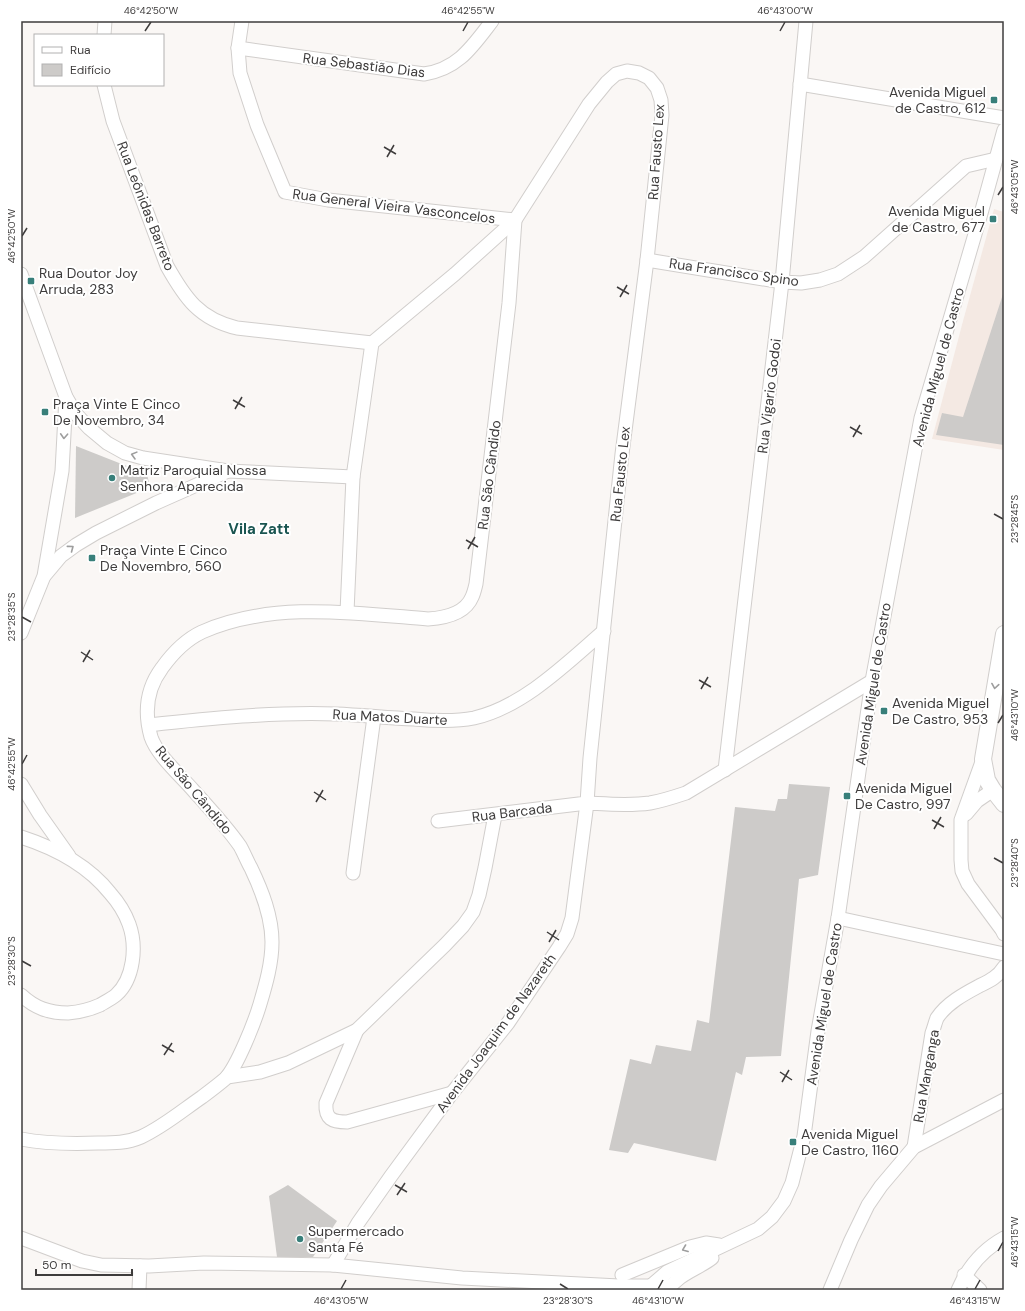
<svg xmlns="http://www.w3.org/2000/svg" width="1025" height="1311" font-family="'DM Sans',sans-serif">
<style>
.built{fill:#f4e9e3}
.building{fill:#cdcbc9}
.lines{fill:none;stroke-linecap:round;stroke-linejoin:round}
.minor-casing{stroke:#d1cecc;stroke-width:15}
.major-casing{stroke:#d1cecc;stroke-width:18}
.minor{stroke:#fff;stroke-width:13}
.major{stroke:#fff;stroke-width:16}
.oneway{stroke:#9e9e9e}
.ticks{fill:none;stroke:#3e3c3c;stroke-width:1.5}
.poi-dot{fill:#387f7a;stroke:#fff;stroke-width:1.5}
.labels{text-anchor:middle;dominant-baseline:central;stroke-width:4;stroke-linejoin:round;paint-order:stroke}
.street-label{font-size:14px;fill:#3e3c3c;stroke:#fff}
.poi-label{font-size:14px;fill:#3e3c3c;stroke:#fff;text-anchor:start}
.neighbourhood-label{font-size:15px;font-weight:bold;fill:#1a5551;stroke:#fff}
.neatline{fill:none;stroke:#3e3c3c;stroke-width:1.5}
.ticks-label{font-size:10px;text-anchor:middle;fill:#3e3c3c}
</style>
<rect width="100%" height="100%" fill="#faf7f5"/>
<!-- built -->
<polygon class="built" points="994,209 1004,212 1004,450 932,439 963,321"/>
<!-- building -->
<g class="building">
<polygon points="1004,291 1004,445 936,435 942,413 963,417"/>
<polygon points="76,446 147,474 149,483 139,492 75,518"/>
<polygon points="789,784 830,787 818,875 799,879 781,1056 746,1057 742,1075 736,1072 716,1161 634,1143 628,1153 609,1150 630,1059 651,1064 656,1045 691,1051 697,1020 709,1023 735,807 775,811 778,799 787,799"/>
<polygon points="288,1185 337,1221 313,1257 277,1257 269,1196"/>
</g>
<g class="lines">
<defs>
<g id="minor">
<polyline points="104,35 105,21"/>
<path d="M238,48L424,74C458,69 472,47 492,21"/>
<polyline points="800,84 1004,118"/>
<path d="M104,85L113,121L167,266C185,298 199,319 237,328L372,343"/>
<polyline points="647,260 782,282 801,283 820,280 838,274 864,257 966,166 996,159"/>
<polyline points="21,274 66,397 76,414 89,428 107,443 125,453 143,458 228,471 353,477"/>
<polyline points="45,575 61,556 76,545 96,533 156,503 228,471"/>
<polyline points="347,612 353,477 372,343 455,274 515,220 589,104 607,82 616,74 627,71 639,73 649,78 657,88 661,100 662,115 647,260 622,454 590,758 587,803 438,821"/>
<polyline points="21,633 44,576 62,471 66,397"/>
<path d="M149,725C211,718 273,712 336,714C362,715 388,718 414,719C435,721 454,722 474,718C523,707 567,663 604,631"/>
<polyline points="983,759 961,820 961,860 962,871 968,884 1002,930 1004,934"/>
<polyline points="725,770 782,282 806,21"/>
<polyline points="21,784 40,815 69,856"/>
<polyline points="966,814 977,801 993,790"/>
<path d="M21,837C55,848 87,864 110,893C118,902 125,913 129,924C137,946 134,979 116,995C111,999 105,1002 100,1005C89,1010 80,1012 68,1013C49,1013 35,1008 21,995"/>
<polyline points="353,873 374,717"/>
<polyline points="838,918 1004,954"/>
<path d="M357,1030L326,1103C325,1119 332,1122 347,1122L452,1093"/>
<polyline points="227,1077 260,1072 288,1063 357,1030 445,945 463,926 473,912 479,895 485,868 495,815"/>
<path d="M21,1139C47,1144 72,1144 98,1143C114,1143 127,1143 141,1137C163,1127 183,1110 202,1097C210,1091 218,1085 225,1079C237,1067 255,1021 260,1004C266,984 272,963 272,942C272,916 262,891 251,868C247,861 244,853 240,846C226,826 209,808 193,790C180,775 157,755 151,737C144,712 147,688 162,668C172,654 185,640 202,632C272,601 354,613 428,619C444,618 465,614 472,597C474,593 475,588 476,584L509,303L515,220L328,200L285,192L257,125L240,73L238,48L242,21"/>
<path d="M914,1147L932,1033C934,1028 935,1023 937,1018C947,1003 964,994 979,986C989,981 998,977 1004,967"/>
<polyline points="21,1238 82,1261 101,1265 149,1266 204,1263 333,1265 462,1278 619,1286 671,1286"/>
<path d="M333,1265L358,1223L391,1176L452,1093L508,1023L559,947L567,934L572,918L587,803C608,804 629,806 650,803C662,801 674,797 686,793L872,681"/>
<polyline points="622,1275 690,1247 706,1243 719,1245"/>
<polyline points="964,1275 980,1290"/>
<polyline points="139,1290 140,1266"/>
<polyline points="651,1290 652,1285 667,1272 758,1229 772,1217 784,1201 792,1183 804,1136 818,1031 838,918 872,681 921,418 980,217 1004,130"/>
<path d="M668,1290C678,1274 698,1269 712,1258"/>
<polyline points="830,1290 851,1240 868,1205 881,1186 914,1147 1004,1100"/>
<path d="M958,1290C968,1267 982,1250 1004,1238"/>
</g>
<polyline id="major" points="1004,634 983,759 987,780 993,790 1004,804"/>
</defs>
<!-- minor casing -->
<use href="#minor" class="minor-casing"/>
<!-- major casing -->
<use href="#major" class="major-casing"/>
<!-- minor -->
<use href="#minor" class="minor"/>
<!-- major -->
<use href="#major" class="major"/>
</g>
<!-- one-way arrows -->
<defs><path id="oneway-chevron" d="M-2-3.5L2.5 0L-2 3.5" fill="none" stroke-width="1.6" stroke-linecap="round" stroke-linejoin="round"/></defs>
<g class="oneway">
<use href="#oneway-chevron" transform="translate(64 436) rotate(93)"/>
<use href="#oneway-chevron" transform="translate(134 455) rotate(-165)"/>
<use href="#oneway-chevron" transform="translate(71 548) rotate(-37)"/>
<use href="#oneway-chevron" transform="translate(995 686) rotate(99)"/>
<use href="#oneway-chevron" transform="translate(685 1249) rotate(159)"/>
</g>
<!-- ticks -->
<path class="ticks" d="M145,31L151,22M463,31L468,22M780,31L785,22M384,147L396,154M387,157L394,145M998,195L1003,187M22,236L27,228M617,287L629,294M620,297L627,285M233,400L245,407M235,409L242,397M850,427L862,434M853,437L860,425M994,514L1003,519M466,540L478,547M468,549L475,537M22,617L31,622M81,652L93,660M83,662L90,650M699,680L711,687M701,689L708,677M998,723L1003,715M22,764L27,755M314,792L326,800M316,802L323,790M932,820L944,827M934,829L941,817M994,858L1003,863M547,932L559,940M549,942L556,930M22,961L31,966M162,1045L174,1052M164,1055L172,1043M780,1072L792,1080M782,1082L789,1070M395,1185L407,1192M397,1195L405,1183M998,1251L1003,1242M560,1284L568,1289M341,1289L346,1280M658,1289L663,1280M975,1289L980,1280"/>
<!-- markers -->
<g class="poi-dot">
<rect x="990" y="96" width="8" height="8" rx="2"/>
<rect x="989" y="215" width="8" height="8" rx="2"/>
<rect x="27" y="277" width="8" height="8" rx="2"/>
<rect x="41" y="408" width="8" height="8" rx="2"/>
<circle cx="112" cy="478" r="4"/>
<rect x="88" y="554" width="8" height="8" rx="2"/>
<rect x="880" y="707" width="8" height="8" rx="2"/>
<rect x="843" y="792" width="8" height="8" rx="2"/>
<rect x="789" y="1138" width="8" height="8" rx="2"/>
<circle cx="300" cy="1239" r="4"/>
</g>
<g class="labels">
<!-- street labels -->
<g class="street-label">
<text transform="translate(364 65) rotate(7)">Rua Sebastião Dias</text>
<text transform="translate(656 152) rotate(-86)">Rua Fausto Lex</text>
<text transform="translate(146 206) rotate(69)">Rua Leônidas Barreto</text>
<text transform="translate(394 206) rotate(7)">Rua General Vieira Vasconcelos</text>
<text transform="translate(734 272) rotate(8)">Rua Francisco Spino</text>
<text transform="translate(938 367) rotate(-75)">Avenida Miguel de Castro</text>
<text transform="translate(769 396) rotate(-83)">Rua Vigario Godoi</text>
<text transform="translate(620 474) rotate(-84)">Rua Fausto Lex</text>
<text transform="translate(489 475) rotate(-83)">Rua São Cândido</text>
<text transform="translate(873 684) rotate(-81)">Avenida Miguel de Castro</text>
<text transform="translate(390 717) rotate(3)">Rua Matos Duarte</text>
<text transform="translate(194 790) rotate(50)">Rua São Cândido</text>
<text transform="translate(512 812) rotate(-7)">Rua Barcada</text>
<text transform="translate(824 1004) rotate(-81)">Avenida Miguel de Castro</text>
<text transform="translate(496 1033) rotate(-54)">Avenida Joaquim de Nazareth</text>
<text transform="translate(926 1076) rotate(-80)">Rua Manganga</text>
</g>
<!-- poi labels -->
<g class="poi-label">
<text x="986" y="92" text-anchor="end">Avenida Miguel<tspan x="986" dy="16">de Castro, 612</tspan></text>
<text x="985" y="211" text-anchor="end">Avenida Miguel<tspan x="985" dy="16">de Castro, 677</tspan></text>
<text x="39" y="273">Rua Doutor Joy<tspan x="39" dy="16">Arruda, 283</tspan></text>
<text x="53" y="404">Praça Vinte E Cinco<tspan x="53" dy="16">De Novembro, 34</tspan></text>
<text x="120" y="470">Matriz Paroquial Nossa<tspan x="120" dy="16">Senhora Aparecida</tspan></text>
<text x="100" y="550">Praça Vinte E Cinco<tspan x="100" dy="16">De Novembro, 560</tspan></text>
<text x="892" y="703">Avenida Miguel<tspan x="892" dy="16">De Castro, 953</tspan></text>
<text x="855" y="788">Avenida Miguel<tspan x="855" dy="16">De Castro, 997</tspan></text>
<text x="801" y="1134">Avenida Miguel<tspan x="801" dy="16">De Castro, 1160</tspan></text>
<text x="308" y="1231">Supermercado<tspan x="308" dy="16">Santa Fé</tspan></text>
</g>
<!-- neighbourhood labels -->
<g class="neighbourhood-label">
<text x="259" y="529">Vila Zatt</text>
</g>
</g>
<!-- border -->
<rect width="1025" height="1311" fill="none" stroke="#ffffff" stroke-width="44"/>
<!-- legend -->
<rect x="34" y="34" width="130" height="52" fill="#ffffff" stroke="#b2b1b1"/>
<rect x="42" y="47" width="20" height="6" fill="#ffffff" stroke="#b2b1b1"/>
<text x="70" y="54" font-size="12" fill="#3e3c3c">Rua</text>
<rect x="42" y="64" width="20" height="12" fill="#cdcbc9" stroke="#b2b1b1"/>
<text x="70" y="74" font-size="12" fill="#3e3c3c">Edifício</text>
<!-- scale -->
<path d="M36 1269v6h96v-6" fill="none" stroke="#3e3c3c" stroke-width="2"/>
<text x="42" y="1269" font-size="12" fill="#3e3c3c" stroke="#ffffff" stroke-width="3" paint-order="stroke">50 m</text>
<rect x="22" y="22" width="981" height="1267" class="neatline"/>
<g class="ticks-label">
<text x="151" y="14">46°42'50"W</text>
<text x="468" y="14">46°42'55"W</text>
<text x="785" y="14">46°43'00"W</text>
<text transform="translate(1014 187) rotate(-90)" y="4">46°43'05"W</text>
<text transform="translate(11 236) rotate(-90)" y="4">46°42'50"W</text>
<text transform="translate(1014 519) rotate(-90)" y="4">23°28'45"S</text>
<text transform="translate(11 617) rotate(-90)" y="4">23°28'35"S</text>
<text transform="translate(1014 715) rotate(-90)" y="4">46°43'10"W</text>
<text transform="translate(11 764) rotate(-90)" y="4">46°42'55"W</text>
<text transform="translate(1014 863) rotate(-90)" y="4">23°28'40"S</text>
<text transform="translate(11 961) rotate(-90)" y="4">23°28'30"S</text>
<text transform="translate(1014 1242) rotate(-90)" y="4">46°43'15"W</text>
<text x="341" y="1304">46°43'05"W</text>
<text x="568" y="1304">23°28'30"S</text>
<text x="658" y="1304">46°43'10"W</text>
<text x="975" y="1304">46°43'15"W</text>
</g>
</svg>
